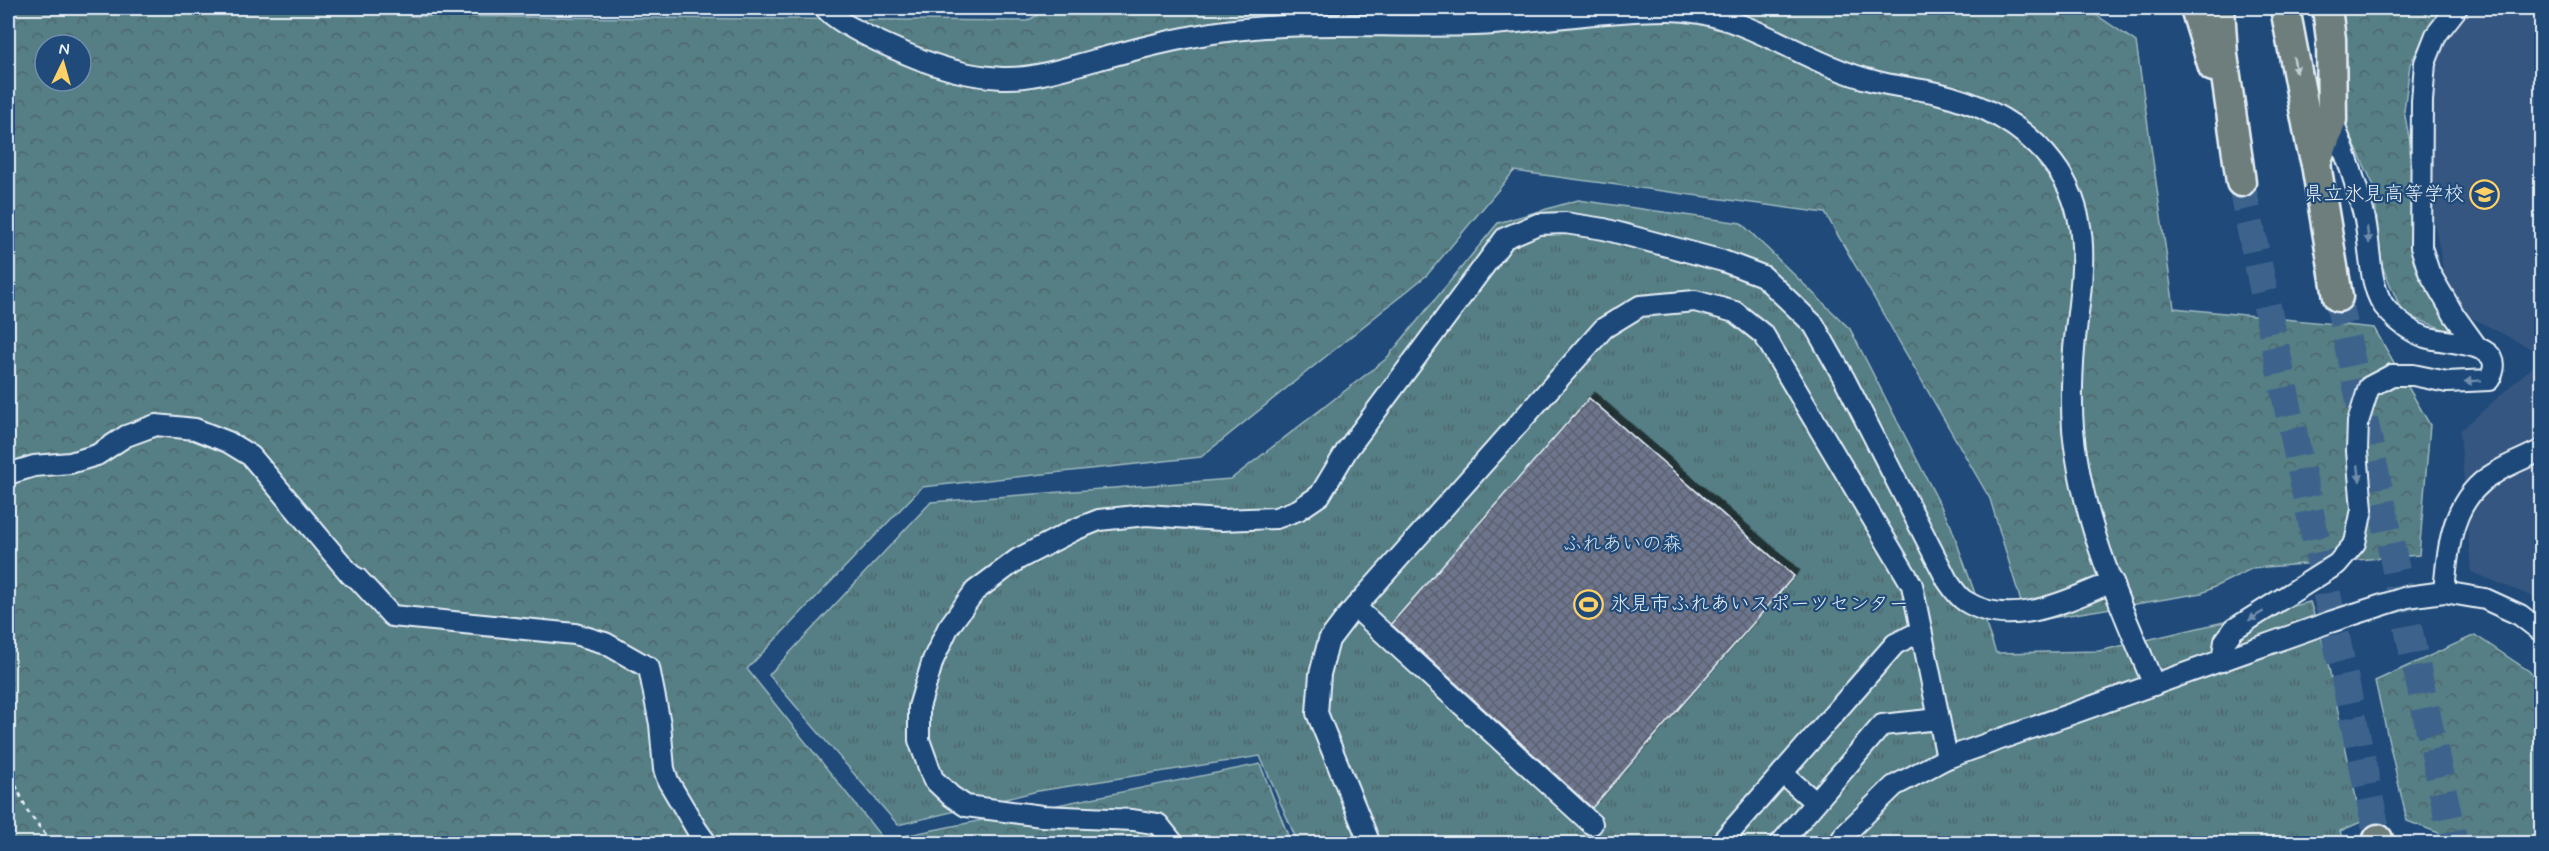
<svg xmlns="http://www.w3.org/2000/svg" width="2549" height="851" font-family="Mynerve,'Klee One',sans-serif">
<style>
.built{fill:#365780}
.forest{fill:url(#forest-crowns);stroke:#9eb8be;stroke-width:1.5;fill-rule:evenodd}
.park{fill:url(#park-tufts);stroke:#9eb8be;stroke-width:1.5}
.building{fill:url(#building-cross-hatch);stroke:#e8f1f8;stroke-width:1.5;filter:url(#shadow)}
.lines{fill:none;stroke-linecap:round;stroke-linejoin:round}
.highway-tunnel{stroke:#3d638d;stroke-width:28;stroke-dasharray:28 14;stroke-linecap:butt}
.minor-casing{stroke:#e8f1f8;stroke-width:24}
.highway-casing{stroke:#e8f1f8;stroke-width:33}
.path{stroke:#e8f1f8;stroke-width:3;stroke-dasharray:4.5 4.5;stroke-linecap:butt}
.minor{stroke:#1f4a7a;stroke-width:20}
.highway{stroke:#6d7e7c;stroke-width:28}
.oneway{fill:#c3ced3}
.oneway2{fill:#6f8dac}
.labels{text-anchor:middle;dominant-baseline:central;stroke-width:4.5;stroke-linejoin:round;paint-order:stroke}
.poi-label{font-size:20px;fill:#e8f1f8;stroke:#1f4a7a;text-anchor:end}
.park-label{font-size:20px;fill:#d2e0e7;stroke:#1f4a7a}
</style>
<defs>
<pattern id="forest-crowns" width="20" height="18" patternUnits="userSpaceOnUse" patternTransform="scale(1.5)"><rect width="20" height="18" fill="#547e85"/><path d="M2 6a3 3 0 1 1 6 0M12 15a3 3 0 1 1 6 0" fill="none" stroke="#4e666a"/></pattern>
<pattern id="park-tufts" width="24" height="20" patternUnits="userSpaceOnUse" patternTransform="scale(1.5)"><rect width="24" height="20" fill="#547e85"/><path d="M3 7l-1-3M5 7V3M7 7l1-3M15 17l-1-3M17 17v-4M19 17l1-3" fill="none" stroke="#4e666a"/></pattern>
<pattern id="building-cross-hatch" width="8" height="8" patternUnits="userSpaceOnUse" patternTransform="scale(1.5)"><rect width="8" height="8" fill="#6d768d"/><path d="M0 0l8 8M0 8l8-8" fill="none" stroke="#5b616f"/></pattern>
<filter id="shadow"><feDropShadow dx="5.5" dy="-5.5" stdDeviation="0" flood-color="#0009"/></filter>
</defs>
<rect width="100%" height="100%" fill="#1f4a7a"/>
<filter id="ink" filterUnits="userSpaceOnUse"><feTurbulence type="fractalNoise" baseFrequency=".0167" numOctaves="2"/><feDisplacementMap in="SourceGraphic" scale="12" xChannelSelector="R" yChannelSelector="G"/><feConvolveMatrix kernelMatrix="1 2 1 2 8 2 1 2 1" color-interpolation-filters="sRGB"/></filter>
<g filter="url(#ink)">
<!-- built -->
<g class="built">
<polygon points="2446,8 2541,8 2541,354 2450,306 2408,82"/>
<polygon points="2541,359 2541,600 2471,572 2460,431"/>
</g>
<!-- forest -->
<g class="forest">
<path d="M8,8H390L411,16L1027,21L1049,8H2086L2136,42L2174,308L2374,328L2430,425L2419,555L2253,568L2202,593L2027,622L1990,499L1825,213L1514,171L1427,275L1201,457L922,487L747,669L884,840L1260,764L1291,843H8ZM45,45H81V81H45Z"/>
<polygon points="2335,8 2445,8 2438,12 2410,64 2404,111 2431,253 2454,333 2403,314 2382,266 2373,184 2343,120"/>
<polygon points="2475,635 2529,671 2541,685 2541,843 2465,843 2407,821 2375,681"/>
</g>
<!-- park -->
<polygon class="park" points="1578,200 1741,223 1850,329 1951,526 1996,653 2099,651 2310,602 2325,649 2361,822 2340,831 2344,844 1298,843 1260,756 1038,791 898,825 769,675 931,502 1231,479 1386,359 1498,223"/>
<!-- building -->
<polygon class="building" points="1589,398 1794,576 1592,808 1391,624"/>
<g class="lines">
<!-- highway-tunnel -->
<g class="highway-tunnel">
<polyline points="2241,182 2378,839"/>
<polyline points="2338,297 2454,844"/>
</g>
<defs>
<g id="minor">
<path d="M825,8C843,30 927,64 956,71C971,75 987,77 1002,78C1033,79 1062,69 1092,61C1136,49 1181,37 1226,31C1309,20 1392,28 1475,25C1539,22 1603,10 1667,10C1743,9 1803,64 1874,81C1895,87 1917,88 1937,93C1983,104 2024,125 2053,163C2097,220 2080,284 2074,349C2071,386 2070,423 2077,459C2089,537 2123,612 2154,685"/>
<polyline points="2457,8 2436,35 2425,63 2422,101 2421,247 2429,272 2454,315 2477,347"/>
<polyline points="8,474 34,466 70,463 97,455 126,436 156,425 195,429 228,442 251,456 351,575 358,579 392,616 575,634 605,643 649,668 660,724 664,769 668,781 697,830 707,844"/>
<path d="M2444,592C2448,548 2451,498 2495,473C2509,464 2526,458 2542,450"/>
<polyline points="1355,607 1592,824"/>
<path d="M2222,661L2225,641L2234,629L2337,564L2355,543L2362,509L2357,451L2358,422L2369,387L2392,375H2413L2447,382L2489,380C2512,341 2447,344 2425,337C2411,332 2398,322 2388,311C2367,290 2371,242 2364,215C2356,182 2345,151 2332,120"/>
<polyline points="1782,773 1815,802"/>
<path d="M1174,844L1158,824L1133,820L1042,816L966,806L951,796L933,779L919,740V707L933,660L948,628L975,591L1018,559L1074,530L1099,520L1146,515L1221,520L1276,518L1298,510L1320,495L1347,450L1505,238L1538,224L1565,223L1604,229L1723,261L1763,276L1814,325L1845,380L1947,580C1952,587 1958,597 1965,601C2012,631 2069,599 2113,582"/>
<polyline points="1370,844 1317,713 1320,674 1329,640 1348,615 1604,328 1640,306 1695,301 1735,312 1764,335 1912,585 1947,758"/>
<polyline points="1720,844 1895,644 1921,631"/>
<polyline points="1780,844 1882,725 1939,719"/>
<polyline points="1839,844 1845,834 1894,786 1947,758 2330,622 2407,597 2444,592 2485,599 2520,615 2542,632"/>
</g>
<g id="highway">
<polyline points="2195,8 2213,67"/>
<polyline points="2220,8 2223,55 2241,182"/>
<polyline points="2285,8 2311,145 2316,164 2338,297"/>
<polyline points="2316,164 2332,120 2331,39 2327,8"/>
<polyline points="2378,839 2379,844"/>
</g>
</defs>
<!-- minor casing -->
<use href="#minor" class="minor-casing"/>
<!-- highway casing -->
<use href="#highway" class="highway-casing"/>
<!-- path -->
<polyline class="path" points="8,769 28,812 53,844"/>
<!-- minor -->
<use href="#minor" class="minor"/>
<!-- highway -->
<use href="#highway" class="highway"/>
</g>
<!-- one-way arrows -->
<defs><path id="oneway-solid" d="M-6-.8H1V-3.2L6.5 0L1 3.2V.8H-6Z" transform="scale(1.5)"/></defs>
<use class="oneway" href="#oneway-solid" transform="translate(2295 65) rotate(79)"/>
<g class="oneway2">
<use href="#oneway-solid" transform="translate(2368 235) rotate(82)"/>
<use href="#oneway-solid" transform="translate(2473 381) rotate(176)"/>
<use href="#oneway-solid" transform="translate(2359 473) rotate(84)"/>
<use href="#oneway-solid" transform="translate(2256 616) rotate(148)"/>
</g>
</g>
<!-- icons -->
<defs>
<symbol id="school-ring" viewBox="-11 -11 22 22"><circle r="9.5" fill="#1f4a7a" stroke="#ffd166" stroke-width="1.5"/><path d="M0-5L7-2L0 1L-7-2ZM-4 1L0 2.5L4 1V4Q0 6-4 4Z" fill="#ffd166"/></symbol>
<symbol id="stadium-ring" viewBox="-11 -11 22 22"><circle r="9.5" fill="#1f4a7a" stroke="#ffd166" stroke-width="1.5"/><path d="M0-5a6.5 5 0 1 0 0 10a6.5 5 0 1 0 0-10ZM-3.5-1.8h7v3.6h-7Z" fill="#ffd166"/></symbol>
</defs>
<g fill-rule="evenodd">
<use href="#school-ring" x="2468" y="178" width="33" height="33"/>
<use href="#stadium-ring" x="1572" y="588" width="33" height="33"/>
</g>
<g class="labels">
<!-- poi labels -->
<g class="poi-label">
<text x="2464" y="194">県立氷見高等学校</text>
<text x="1610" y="604" text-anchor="start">氷見市ふれあいスポーツセンター</text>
</g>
<!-- park labels -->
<g class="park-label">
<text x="1622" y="544">ふれあいの森</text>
</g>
</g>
<!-- margin -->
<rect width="2549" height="851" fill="none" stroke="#1f4a7a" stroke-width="30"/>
<rect x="15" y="15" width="2519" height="821" fill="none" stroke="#e8f1f8" stroke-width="2" filter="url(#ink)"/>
<!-- north arrow -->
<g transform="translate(63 63) rotate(5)"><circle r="28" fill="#1f4a7a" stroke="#6f8dac" stroke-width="1.5"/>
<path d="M0-4.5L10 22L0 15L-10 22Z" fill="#ffd166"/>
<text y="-9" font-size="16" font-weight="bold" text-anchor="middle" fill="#e8f1f8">N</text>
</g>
</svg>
